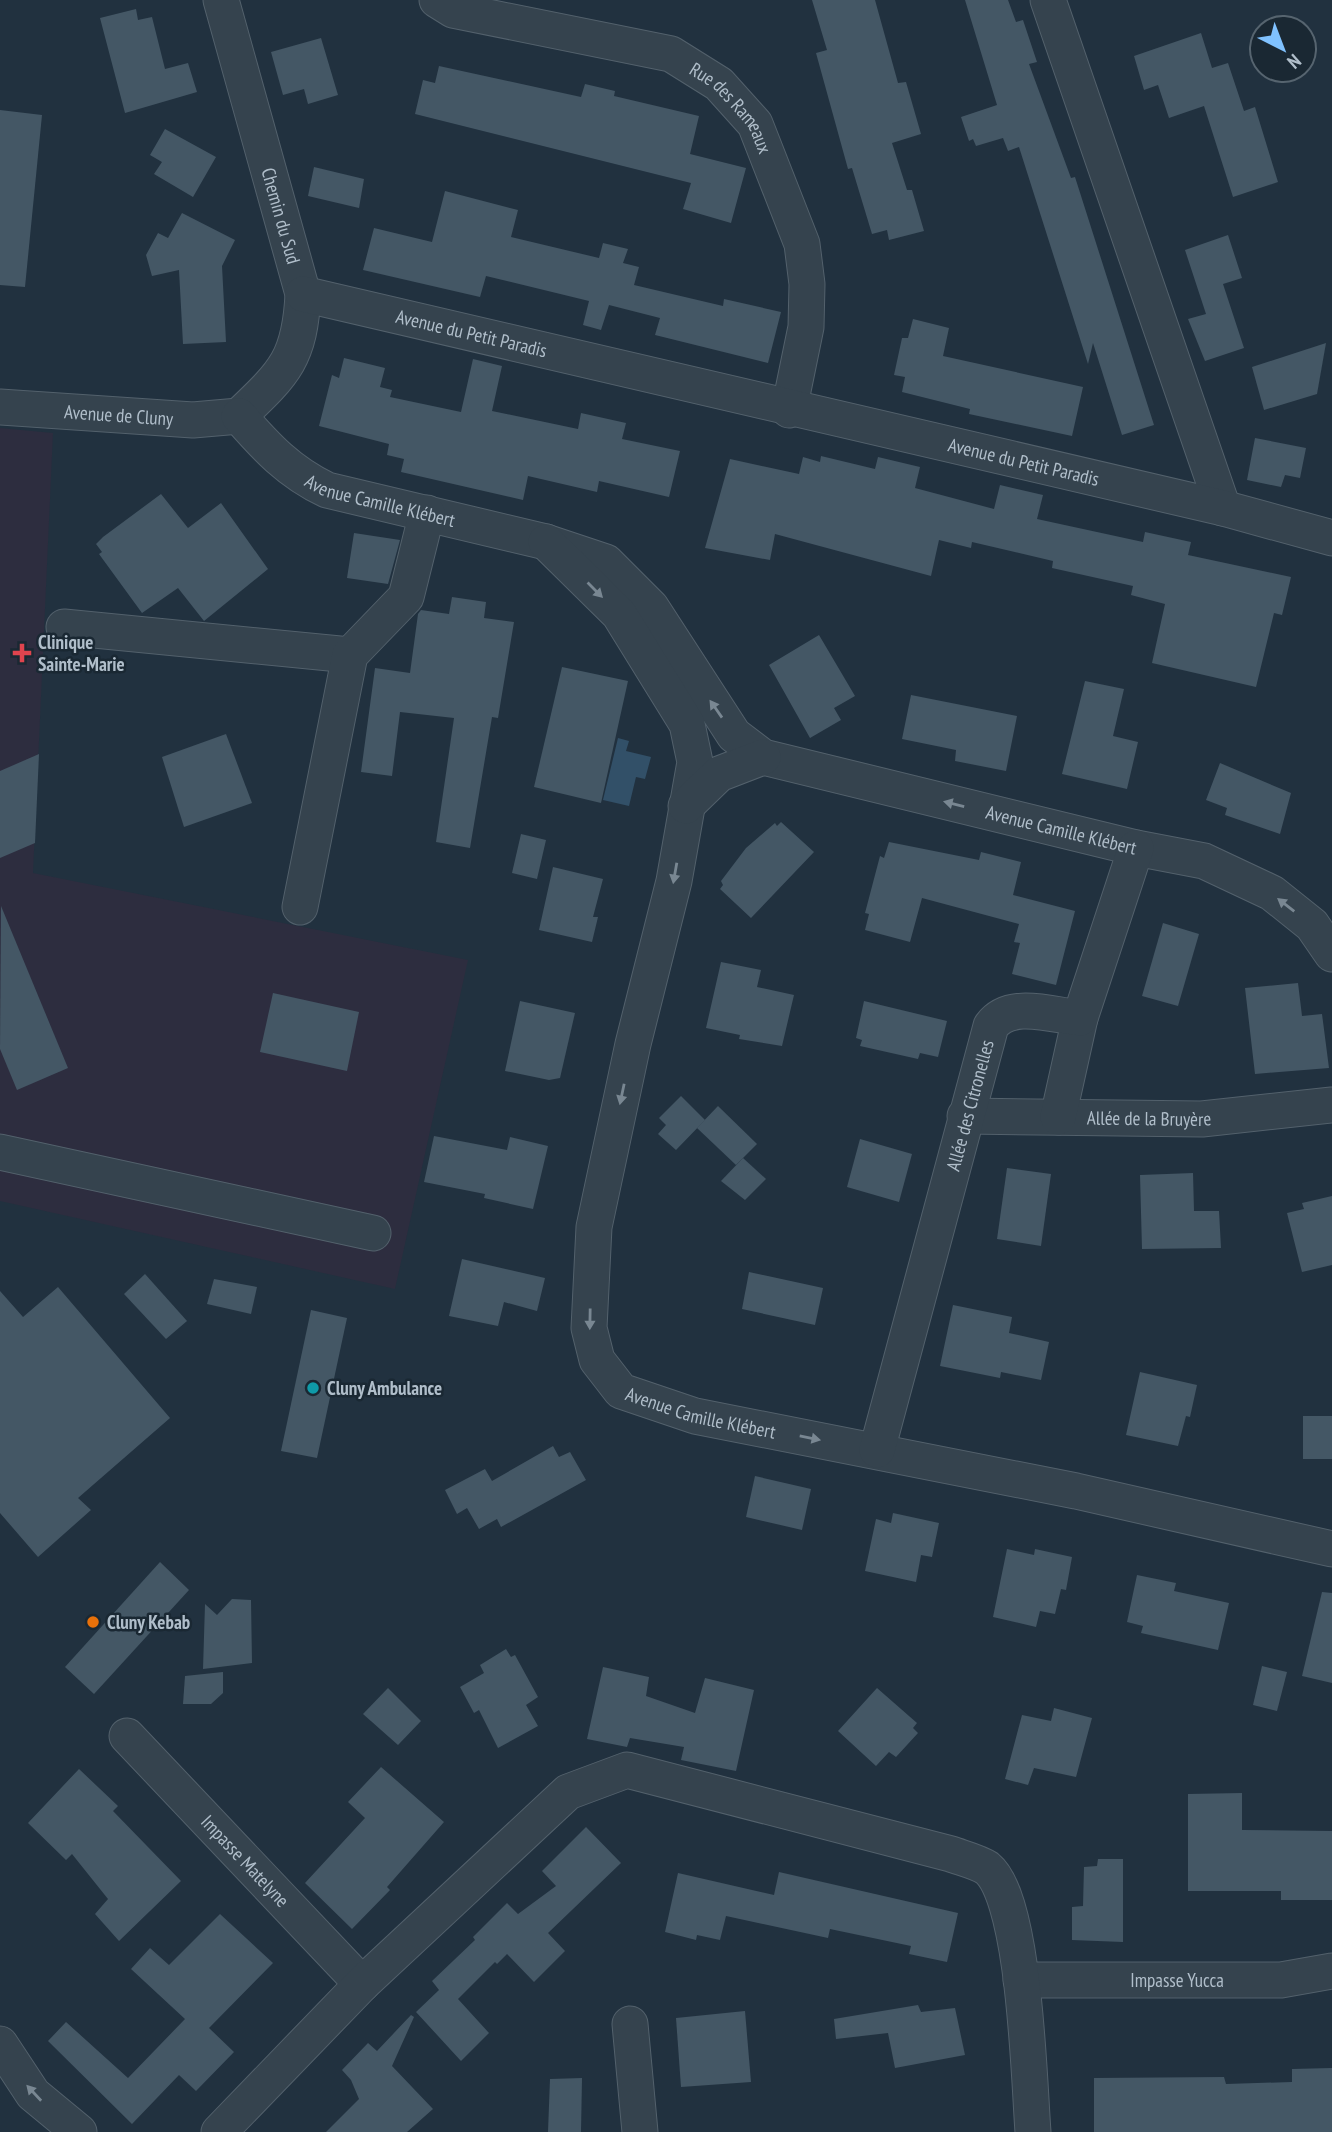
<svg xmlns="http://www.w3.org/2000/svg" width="1332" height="2132" font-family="'PT Sans Narrow',sans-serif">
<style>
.medical{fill:#2d2d3f}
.water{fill:#325068}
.building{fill:#445765}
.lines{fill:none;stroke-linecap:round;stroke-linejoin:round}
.minor-casing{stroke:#53616c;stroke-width:37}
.minor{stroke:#35434e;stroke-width:35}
.oneway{fill:#798792}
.health-dot{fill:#e0444e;stroke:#1a2833;stroke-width:2.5}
.culture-dot{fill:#0f9aa8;stroke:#1a2833;stroke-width:2.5}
.food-dot{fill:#e8710a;stroke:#1a2833;stroke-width:2.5}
.labels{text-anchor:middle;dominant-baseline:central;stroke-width:5;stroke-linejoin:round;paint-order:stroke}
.street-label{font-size:19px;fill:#b0beca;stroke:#1a2833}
.poi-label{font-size:19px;font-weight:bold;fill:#b0beca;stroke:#1a2833;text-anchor:start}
</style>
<rect width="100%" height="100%" fill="#21313f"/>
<!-- medical -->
<polygon class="medical" points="0,428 53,433 33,873 468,960 395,1289 0,1201"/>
<!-- water -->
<polygon class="water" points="618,738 629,741 626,751 651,757 645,779 636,777 629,806 603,800"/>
<!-- building -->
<g class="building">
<polygon points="812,0 875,0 898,83 906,82 921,134 892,143 907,190 912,190 924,231 889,240 887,230 872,234 852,168 848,169 816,53 827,50"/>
<polygon points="965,0 1008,0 1016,22 1023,20 1037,62 1029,64 1071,178 1075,177 1154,425 1122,435 1093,343 1088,364 1019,147 1008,151 1003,138 976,146 973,139 969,141 961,117 997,105"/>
<polygon points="136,9 138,20 152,17 165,69 188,63 197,92 125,113 100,18"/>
<polygon points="1201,33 1212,68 1228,63 1244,111 1255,107 1278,182 1233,197 1204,106 1169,118 1158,85 1144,90 1134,56"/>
<polygon points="321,38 338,95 308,104 304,89 283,95 271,52"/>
<polygon points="439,66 581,97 585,84 615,91 614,96 699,116 690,154 746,168 731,223 683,209 691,183 415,114 423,80 435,83"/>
<polygon points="0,110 42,115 25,287 0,285"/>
<polygon points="165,129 216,157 193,197 154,174 162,162 150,155"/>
<polygon points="314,167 364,179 359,208 308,196"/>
<polygon points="445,191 518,210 511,237 599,258 603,243 628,249 623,263 639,267 634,285 723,306 724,299 781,312 768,363 655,335 660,318 609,305 601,330 583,325 589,301 486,276 480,297 363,270 374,228 432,242"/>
<polygon points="182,213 235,240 222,266 226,342 183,344 179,270 152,276 146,255 158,233 168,238"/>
<polygon points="1228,235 1242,278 1223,284 1244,348 1205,361 1188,319 1206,314 1185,250"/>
<polygon points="913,319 949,328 943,356 1083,387 1072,436 969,414 970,409 902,392 905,377 894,375 902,338 908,338"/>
<polygon points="1326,343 1317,394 1264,410 1252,367"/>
<polygon points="344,358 385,368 380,387 392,390 390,397 461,412 473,359 502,366 492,411 578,429 581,413 626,423 622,439 680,451 669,497 599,481 597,492 528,476 523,500 401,472 404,459 387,455 389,444 319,426 332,375 339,378"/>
<polygon points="1255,438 1306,448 1300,478 1285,475 1281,487 1247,480"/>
<polygon points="821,456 875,469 878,457 920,467 915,488 994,509 1000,485 1043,495 1037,519 1143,542 1145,532 1191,542 1188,555 1291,577 1282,615 1274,613 1256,687 1152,663 1165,604 1131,595 1133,586 1052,568 1053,561 972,542 971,548 939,540 931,576 775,534 770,560 705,548 730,459 799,474 803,457 820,462"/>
<polygon points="161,494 188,528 221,503 268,569 204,621 178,588 142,613 99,554 102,552 96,544 103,537"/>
<polygon points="354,533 400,540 388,584 347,578"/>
<polygon points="452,597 486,602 484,618 514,622 498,718 492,717 470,848 436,842 454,718 400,712 392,776 361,772 375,668 410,673 418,614 421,610 449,614"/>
<polygon points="819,635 855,696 834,708 841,720 810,738 769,665"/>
<polygon points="562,667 628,681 601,803 534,787"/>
<polygon points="1085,681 1124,689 1113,736 1138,742 1127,789 1062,774"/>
<polygon points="911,695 1017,716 1006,771 955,761 956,750 902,739"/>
<polygon points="226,734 252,803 184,827 162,757"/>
<polygon points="39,754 35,843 0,858 0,771"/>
<polygon points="1220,763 1291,793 1280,834 1225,815 1227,808 1206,800"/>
<polygon points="781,822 814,852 751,918 720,889 723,885 721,881 746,848 775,823 777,826"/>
<polygon points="521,834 546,840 537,879 512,873"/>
<polygon points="889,842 979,860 981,852 1021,862 1013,895 1075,911 1056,985 1012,974 1020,943 1014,942 1019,924 922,898 910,942 865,930 869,914 865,913 880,856 884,858"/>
<polygon points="553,867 603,879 593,917 598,917 592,942 539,930"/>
<polygon points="1,906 68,1068 17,1090 0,1049"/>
<polygon points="1163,923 1199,934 1178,1006 1142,996"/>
<polygon points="721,962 761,970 757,987 794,995 782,1046 739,1039 740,1035 706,1028"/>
<polygon points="1298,983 1302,1016 1322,1014 1329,1068 1255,1074 1245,988"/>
<polygon points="273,993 359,1012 347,1071 260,1052"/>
<polygon points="520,1001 575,1013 560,1078 549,1080 505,1071"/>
<polygon points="864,1001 947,1021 938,1057 920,1053 918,1059 860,1046 862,1040 856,1038"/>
<polygon points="681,1096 705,1120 676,1150 658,1134 666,1125 659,1118"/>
<polygon points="718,1106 757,1144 736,1165 697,1128"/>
<polygon points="434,1136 507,1150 510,1137 548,1146 533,1209 484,1198 485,1194 424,1182"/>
<polygon points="860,1139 912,1154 899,1202 847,1187"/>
<polygon points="743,1158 766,1179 745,1200 721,1181"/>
<polygon points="1007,1168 1051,1174 1041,1246 997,1239"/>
<polygon points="1193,1173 1194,1211 1219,1211 1221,1248 1142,1249 1140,1175"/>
<polygon points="1332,1196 1332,1265 1302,1272 1287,1213 1304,1209 1302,1203"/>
<polygon points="462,1259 545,1278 537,1311 504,1302 498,1326 449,1316"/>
<polygon points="749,1272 823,1288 815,1325 742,1309"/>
<polygon points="145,1274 187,1321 166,1339 124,1294"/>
<polygon points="214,1279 257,1287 251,1314 207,1304"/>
<polygon points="58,1287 170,1418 78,1498 91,1510 38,1557 0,1513 0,1291 23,1317"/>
<polygon points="953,1305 1012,1317 1009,1333 1049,1342 1041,1380 1001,1372 1000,1378 940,1366"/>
<polygon points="311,1310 347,1318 317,1458 281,1451"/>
<polygon points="1140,1372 1197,1385 1190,1417 1186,1416 1178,1446 1126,1435"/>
<rect x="1303" y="1416" width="29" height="43"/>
<polygon points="553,1446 559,1457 570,1452 586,1480 501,1527 497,1519 479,1529 467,1508 457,1514 445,1490 485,1469 492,1481"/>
<polygon points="755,1476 811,1489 802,1530 746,1517"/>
<polygon points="893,1513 939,1523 932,1557 921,1555 916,1582 865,1571 876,1519 891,1523"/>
<polygon points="1007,1549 1034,1555 1035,1549 1072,1557 1066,1590 1061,1589 1055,1614 1040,1611 1036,1627 993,1617"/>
<polygon points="160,1562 189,1590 94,1694 65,1667"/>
<polygon points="1137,1575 1176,1583 1174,1591 1229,1603 1218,1650 1141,1633 1143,1626 1127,1622"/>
<polygon points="1322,1592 1332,1593 1332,1683 1302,1676"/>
<polygon points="232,1599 251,1600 252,1663 203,1669 205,1604 217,1615"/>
<polygon points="506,1649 511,1657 515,1655 538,1697 526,1705 538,1726 498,1748 479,1710 474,1713 460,1687 484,1673 480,1665"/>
<polygon points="1262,1666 1287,1672 1277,1711 1253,1705"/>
<polygon points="603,1667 649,1677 646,1696 695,1713 705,1678 754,1690 736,1771 681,1760 684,1747 630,1738 627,1747 587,1739"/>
<polygon points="223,1672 223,1693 211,1704 183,1704 185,1676"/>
<polygon points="388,1688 421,1721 398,1745 363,1714"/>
<polygon points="877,1688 917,1723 913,1728 918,1733 896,1757 889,1752 876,1766 838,1731"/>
<polygon points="1054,1708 1092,1718 1076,1777 1034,1768 1028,1785 1005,1779 1022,1715 1051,1721"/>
<polygon points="381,1767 444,1822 387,1887 390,1890 352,1929 305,1883 365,1818 348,1802"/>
<polygon points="79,1769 118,1806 113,1811 181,1881 119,1941 95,1914 108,1899 72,1854 66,1860 28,1823"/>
<polygon points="1242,1793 1242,1830 1332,1831 1332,1900 1281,1900 1281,1891 1188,1891 1188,1794"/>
<polygon points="586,1827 621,1863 548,1933 565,1951 534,1982 507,1954 497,1964 495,1962 458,1999 489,2033 461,2061 416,2012 439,1990 432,1981 475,1940 473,1937 507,1903 518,1914 556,1886 542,1871"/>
<polygon points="1098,1859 1123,1859 1123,1942 1072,1940 1072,1907 1083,1906 1084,1867 1097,1866"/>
<polygon points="779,1872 958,1913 947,1962 909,1954 911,1946 830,1929 828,1938 726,1916 720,1940 697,1935 696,1940 665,1932 678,1873 774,1895"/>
<polygon points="220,1914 273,1963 209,2028 234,2052 196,2091 179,2075 132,2124 48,2041 66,2022 128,2078 185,2019 131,1969 150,1948 169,1965"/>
<polygon points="918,2005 921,2012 955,2008 965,2055 895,2068 888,2033 836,2039 834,2019"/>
<polygon points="745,2011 751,2082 681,2087 676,2018"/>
<polygon points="411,2015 414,2017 392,2066 433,2109 407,2132 326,2132 359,2099 351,2080 342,2070 368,2043 377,2051"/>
<polygon points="1332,2068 1332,2132 1094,2132 1094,2078 1224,2077 1226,2084 1292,2082 1292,2069"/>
<polygon points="582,2078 581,2132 548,2132 550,2079"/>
</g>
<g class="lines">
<defs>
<g id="minor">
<path id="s1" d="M221,0L303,294C300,359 284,373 239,416"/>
<path id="s2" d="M437,0L453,10L671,54L719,84L755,124L802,244L807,284L806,327L789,410"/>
<polyline points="1048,0 1223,508"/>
<path id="s3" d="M303,294L1223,508L1332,538"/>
<path id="s4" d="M0,407L193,420L239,416"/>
<path id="s5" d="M239,416C266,447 289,472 327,490L546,542L606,562L651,607L734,735L763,757L1136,848L1204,861L1272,893L1312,925L1332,954"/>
<path id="s6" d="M546,542L619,614L687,724L695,762L674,881L633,1044L594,1227L589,1328L597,1360L621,1391L695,1416L1076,1491L1332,1549"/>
<polyline points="64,627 350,655"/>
<polyline points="686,806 719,774 763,757"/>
<polyline points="300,907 350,655 406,597 427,513"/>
<path id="s7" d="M965,1116L1202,1119L1332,1105"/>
<polyline points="1058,1117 1080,1018"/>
<polyline points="0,1152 373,1233"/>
<path id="s8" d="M877,1450L991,1026C1010,1000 1052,1015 1080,1018L1136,848"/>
<path id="s9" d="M127,1736L362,1984"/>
<path id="s10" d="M1021,1980H1281L1332,1971"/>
<polyline points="630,2024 640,2132"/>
<polyline points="0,2044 33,2094 79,2132"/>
<path d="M219,2132L362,1984L568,1792L627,1770L951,1854C962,1858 978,1862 987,1868C1025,1899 1029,2080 1033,2132"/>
</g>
</defs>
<!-- minor casing -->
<use href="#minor" class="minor-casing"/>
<!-- minor -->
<use href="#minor" class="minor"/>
</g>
<!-- one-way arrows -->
<defs><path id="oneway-solid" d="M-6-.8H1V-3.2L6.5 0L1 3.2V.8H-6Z" transform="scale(1.75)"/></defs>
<g class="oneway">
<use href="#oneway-solid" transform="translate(595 590) rotate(45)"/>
<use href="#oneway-solid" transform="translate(716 709) rotate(-125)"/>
<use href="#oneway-solid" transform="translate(954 804) rotate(-166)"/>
<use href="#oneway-solid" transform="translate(675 873) rotate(100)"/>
<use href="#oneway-solid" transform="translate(1286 905) rotate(-142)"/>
<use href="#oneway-solid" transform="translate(622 1094) rotate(102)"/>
<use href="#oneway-solid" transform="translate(590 1319) rotate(91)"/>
<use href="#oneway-solid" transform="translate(810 1438) rotate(11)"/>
<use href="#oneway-solid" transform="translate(34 2093) rotate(-133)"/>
</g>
<!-- markers -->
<path class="health-dot" d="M18.5 642.5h7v7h7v7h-7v7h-7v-7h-7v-7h7z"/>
<circle class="culture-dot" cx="313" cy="1388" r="7"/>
<circle class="food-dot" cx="93" cy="1622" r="7"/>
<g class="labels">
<!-- street labels -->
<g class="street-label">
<text stroke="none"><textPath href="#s2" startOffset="324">Rue des Rameaux</textPath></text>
<text stroke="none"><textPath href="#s1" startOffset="224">Chemin du Sud</textPath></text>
<text stroke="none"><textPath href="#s3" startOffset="173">Avenue du Petit Paradis</textPath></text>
<text stroke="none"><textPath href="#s4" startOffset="119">Avenue de Cluny</textPath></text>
<text stroke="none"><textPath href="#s3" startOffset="740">Avenue du Petit Paradis</textPath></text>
<text stroke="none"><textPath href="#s5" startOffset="170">Avenue Camille Klébert</textPath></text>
<text stroke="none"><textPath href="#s5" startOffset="964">Avenue Camille Klébert</textPath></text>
<text stroke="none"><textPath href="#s8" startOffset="357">Allée des Citronelles</textPath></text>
<text stroke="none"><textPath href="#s7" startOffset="184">Allée de la Bruyère</textPath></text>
<text stroke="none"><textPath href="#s6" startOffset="1003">Avenue Camille Klébert</textPath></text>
<text stroke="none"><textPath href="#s9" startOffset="172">Impasse Matelyne</textPath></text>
<text stroke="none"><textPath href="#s10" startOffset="156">Impasse Yucca</textPath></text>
</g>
<!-- poi labels -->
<g class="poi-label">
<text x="38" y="642">Clinique<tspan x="38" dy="22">Sainte-Marie</tspan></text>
<text x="327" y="1388">Cluny Ambulance</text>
<text x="107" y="1622">Cluny Kebab</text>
</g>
</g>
<!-- north arrow -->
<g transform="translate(1283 49) rotate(138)"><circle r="33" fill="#1a2833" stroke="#56646f" stroke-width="2"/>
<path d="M0-5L12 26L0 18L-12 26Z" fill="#80c2ff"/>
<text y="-10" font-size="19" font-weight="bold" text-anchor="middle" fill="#b0beca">N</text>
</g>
</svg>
